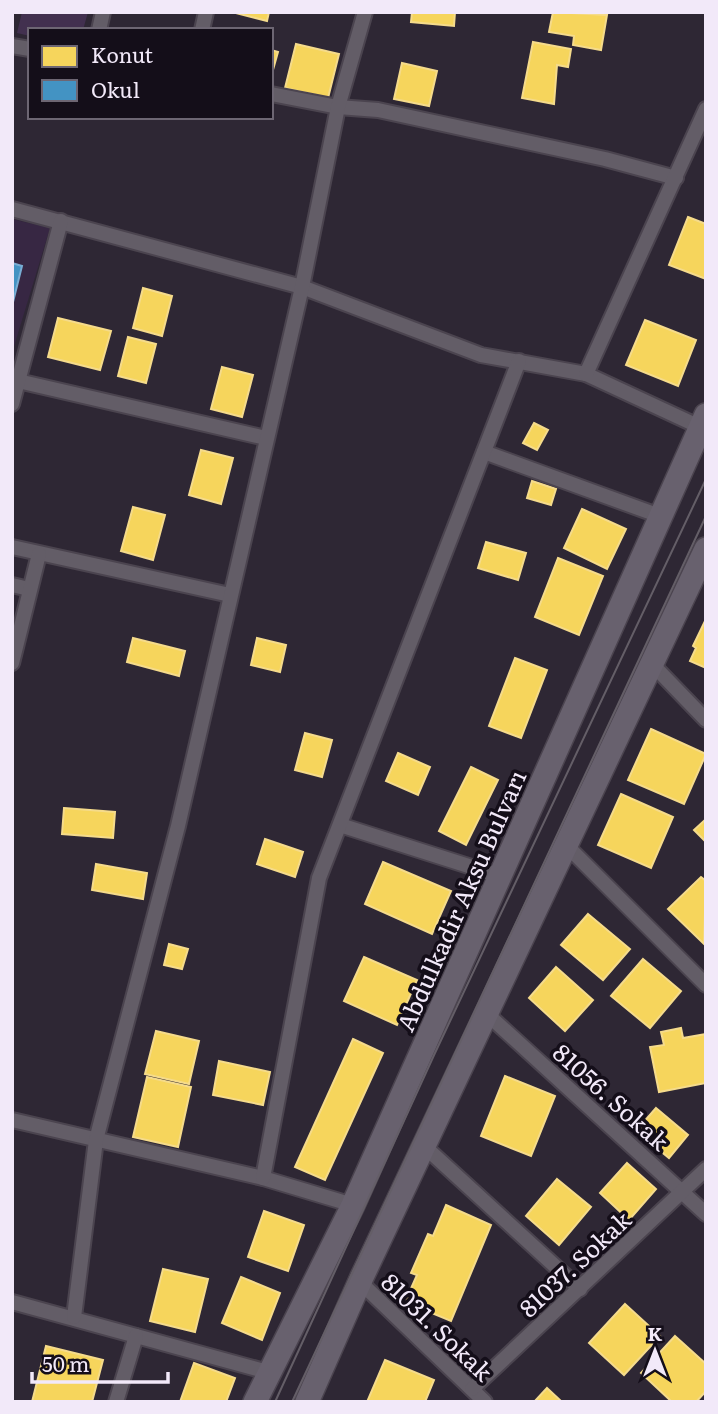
<svg xmlns="http://www.w3.org/2000/svg" width="718" height="1414" font-family="Literata,serif">
<style>
.built{fill:#372743}
.green{fill:#42304f}
.homes{fill:#f6d55c;stroke:#f5db8b;stroke-width:2}
.schools{fill:#4393c3;stroke:#78add3;stroke-width:2}
.lines{fill:none;stroke-linecap:round;stroke-linejoin:round}
.street-casing{stroke:#4b444f;stroke-width:18}
.primary-casing{stroke:#4b444f;stroke-width:26}
.street{stroke:#635d67;stroke-width:14}
.primary{stroke:#68616e;stroke-width:23}
.tram{stroke:#645e67;stroke-width:2}
.labels{text-anchor:middle;dominant-baseline:central;stroke-width:7;stroke-linejoin:round;paint-order:stroke}
.street-label{font-size:24px;fill:#f2e9f9;stroke:#140e19}
</style>
<rect width="100%" height="100%" fill="#2e2734"/>
<!-- built -->
<polygon class="built" points="12,219 50,228 12,353"/>
<!-- green -->
<polygon class="green" points="22,12 88,12 83,30 30,30 30,36 17,33"/>
<!-- homes -->
<g class="homes">
<polygon points="232,12 269,12 267,21"/>
<polygon points="412,12 455,12 454,26 411,22"/>
<polygon points="553,12 607,15 601,50 573,45 574,36 549,32"/>
<polygon points="533,42 571,49 568,67 557,65 554,104 522,98"/>
<polygon points="296,44 339,54 328,98 285,88"/>
<polygon points="271,50 278,52 271,77"/>
<polygon points="402,63 437,71 429,106 394,99"/>
<polygon points="688,217 706,224 706,279 669,265"/>
<polygon points="143,288 172,296 162,336 133,328"/>
<polygon points="58,318 111,331 100,370 48,357"/>
<polygon points="645,320 696,340 678,386 626,365"/>
<polygon points="128,337 156,344 146,383 118,376"/>
<polygon points="222,367 253,375 242,417 211,409"/>
<polygon points="534,423 548,430 537,450 523,443"/>
<polygon points="201,450 233,458 221,504 189,495"/>
<polygon points="532,481 556,489 551,505 527,498"/>
<polygon points="133,507 165,515 153,560 121,551"/>
<polygon points="582,509 626,529 607,569 564,548"/>
<polygon points="486,542 526,553 518,580 478,568"/>
<polygon points="558,558 603,576 579,635 535,617"/>
<polygon points="706,619 706,668 690,661 696,648 693,646"/>
<polygon points="133,638 185,651 179,676 127,662"/>
<polygon points="257,638 286,645 280,672 251,665"/>
<polygon points="515,658 547,670 521,738 489,726"/>
<polygon points="651,729 706,754 684,804 628,780"/>
<polygon points="305,733 332,740 322,777 295,770"/>
<polygon points="398,753 430,767 418,795 386,781"/>
<polygon points="471,767 498,780 466,845 439,831"/>
<polygon points="621,794 673,817 651,868 598,845"/>
<polygon points="64,808 115,812 113,838 62,834"/>
<polygon points="706,819 706,842 694,830"/>
<polygon points="265,839 303,852 295,877 257,864"/>
<polygon points="383,862 451,891 432,934 365,904"/>
<polygon points="96,864 147,873 143,899 92,890"/>
<polygon points="701,877 706,881 704,944 668,909"/>
<polygon points="588,914 630,949 603,980 561,945"/>
<polygon points="169,944 188,949 182,969 164,965"/>
<polygon points="364,957 417,980 397,1025 344,1001"/>
<polygon points="643,959 681,991 650,1028 611,996"/>
<polygon points="556,967 593,1000 565,1031 529,998"/>
<polygon points="681,1028 683,1038 706,1034 706,1083 659,1092 650,1047 664,1045 661,1032"/>
<polygon points="156,1031 199,1041 189,1084 145,1074"/>
<polygon points="353,1039 383,1053 325,1180 295,1167"/>
<polygon points="219,1061 270,1072 263,1105 213,1095"/>
<polygon points="505,1076 555,1096 531,1156 481,1136"/>
<polygon points="147,1077 191,1087 178,1147 133,1137"/>
<polygon points="656,1108 688,1135 669,1158 636,1131"/>
<polygon points="627,1163 656,1189 629,1220 600,1193"/>
<polygon points="557,1179 591,1207 559,1245 526,1216"/>
<polygon points="446,1205 491,1225 451,1321 405,1302 417,1275 411,1273 428,1234 433,1236"/>
<polygon points="264,1211 304,1225 288,1271 248,1257"/>
<polygon points="163,1269 208,1279 195,1332 150,1321"/>
<polygon points="241,1277 280,1293 262,1340 222,1323"/>
<polygon points="625,1304 660,1336 624,1375 589,1343"/>
<polygon points="675,1336 706,1364 706,1391 696,1402 672,1402 641,1373"/>
<polygon points="46,1346 103,1360 92,1402 32,1402"/>
<polygon points="385,1360 434,1380 425,1402 367,1402"/>
<polygon points="194,1363 235,1378 226,1402 180,1402"/>
<polygon points="547,1388 562,1402 534,1402"/>
</g>
<!-- schools -->
<polygon class="schools" points="12,263 22,266 12,306"/>
<g class="lines">
<defs>
<g id="street">
<polyline points="99,30 103,12"/>
<polyline points="202,30 206,12"/>
<polyline points="12,46 30,49"/>
<polyline points="271,94 338,107 378,110 605,159 676,178"/>
<polyline points="12,209 302,287 481,355 586,374 700,427"/>
<polyline points="586,374 706,109"/>
<polyline points="18,381 266,438"/>
<polyline points="12,404 61,221"/>
<polyline points="484,452 660,516"/>
<polyline points="12,547 230,595"/>
<polyline points="12,585 29,589"/>
<polyline points="12,663 39,554"/>
<polyline points="653,665 706,720"/>
<polyline points="340,825 500,876"/>
<polyline points="565,844 706,985"/>
<polyline points="486,1013 706,1214"/>
<polyline points="12,1120 263,1178 353,1205"/>
<polyline points="424,1146 580,1289"/>
<polyline points="263,1178 319,878 519,361"/>
<polyline points="360,1282 485,1402"/>
<polyline points="12,1302 268,1372"/>
<polyline points="74,1317 96,1140 178,826 302,287 338,107 365,12"/>
<polyline points="472,1389 706,1169"/>
<polyline points="116,1402 136,1336"/>
</g>
<g id="primary">
<polyline points="255,1402 353,1205 706,415"/>
<polyline points="307,1402 362,1277 706,549"/>
</g>
</defs>
<!-- street casing -->
<use href="#street" class="street-casing"/>
<!-- primary casing -->
<use href="#primary" class="primary-casing"/>
<!-- street -->
<use href="#street" class="street"/>
<!-- primary -->
<use href="#primary" class="primary"/>
<!-- tram -->
<g class="tram">
<polyline points="275,1402 435,1053 706,479"/>
<polyline points="292,1402 706,516"/>
</g>
</g>
<g class="labels">
<!-- street labels -->
<g class="street-label">
<text transform="translate(460 900) rotate(-66)">Abdulkadir Aksu Bulvarı</text>
<text transform="translate(612 1096) rotate(42)">81056. Sokak</text>
<text transform="translate(574 1263) rotate(-43)">81037. Sokak</text>
<text transform="translate(438 1326) rotate(44)">81031. Sokak</text>
</g>
</g>
<!-- border -->
<rect width="718" height="1414" fill="none" stroke="#f2e9f9" stroke-width="28"/>
<!-- legend -->
<rect x="28" y="28" width="245" height="91" fill="#140e19" stroke="#6d6673" stroke-width="2"/>
<rect x="42" y="46" width="35" height="21" fill="#f6d55c" stroke="#6d6673" stroke-width="2"/>
<text x="91" y="63" font-size="21" fill="#f2e9f9">Konut</text>
<rect x="42" y="80" width="35" height="21" fill="#4393c3" stroke="#6d6673" stroke-width="2"/>
<text x="91" y="98" font-size="21" fill="#f2e9f9">Okul</text>
<!-- north arrow -->
<g transform="translate(655 1351)" stroke="#140e19" stroke-width="5" paint-order="stroke">
<path d="M0-5L12 26L0 18L-12 26Z" fill="#f2e9f9"/>
<text y="-10" font-size="19" font-weight="bold" text-anchor="middle" fill="#f2e9f9">K</text>
</g>
<!-- scale -->
<path d="M32 1372v10h136v-10" fill="none" stroke="#f2e9f9" stroke-width="3.5"/>
<text x="42" y="1372" font-size="21" fill="#f2e9f9" stroke="#140e19" stroke-width="5" paint-order="stroke">50 m</text>
</svg>
